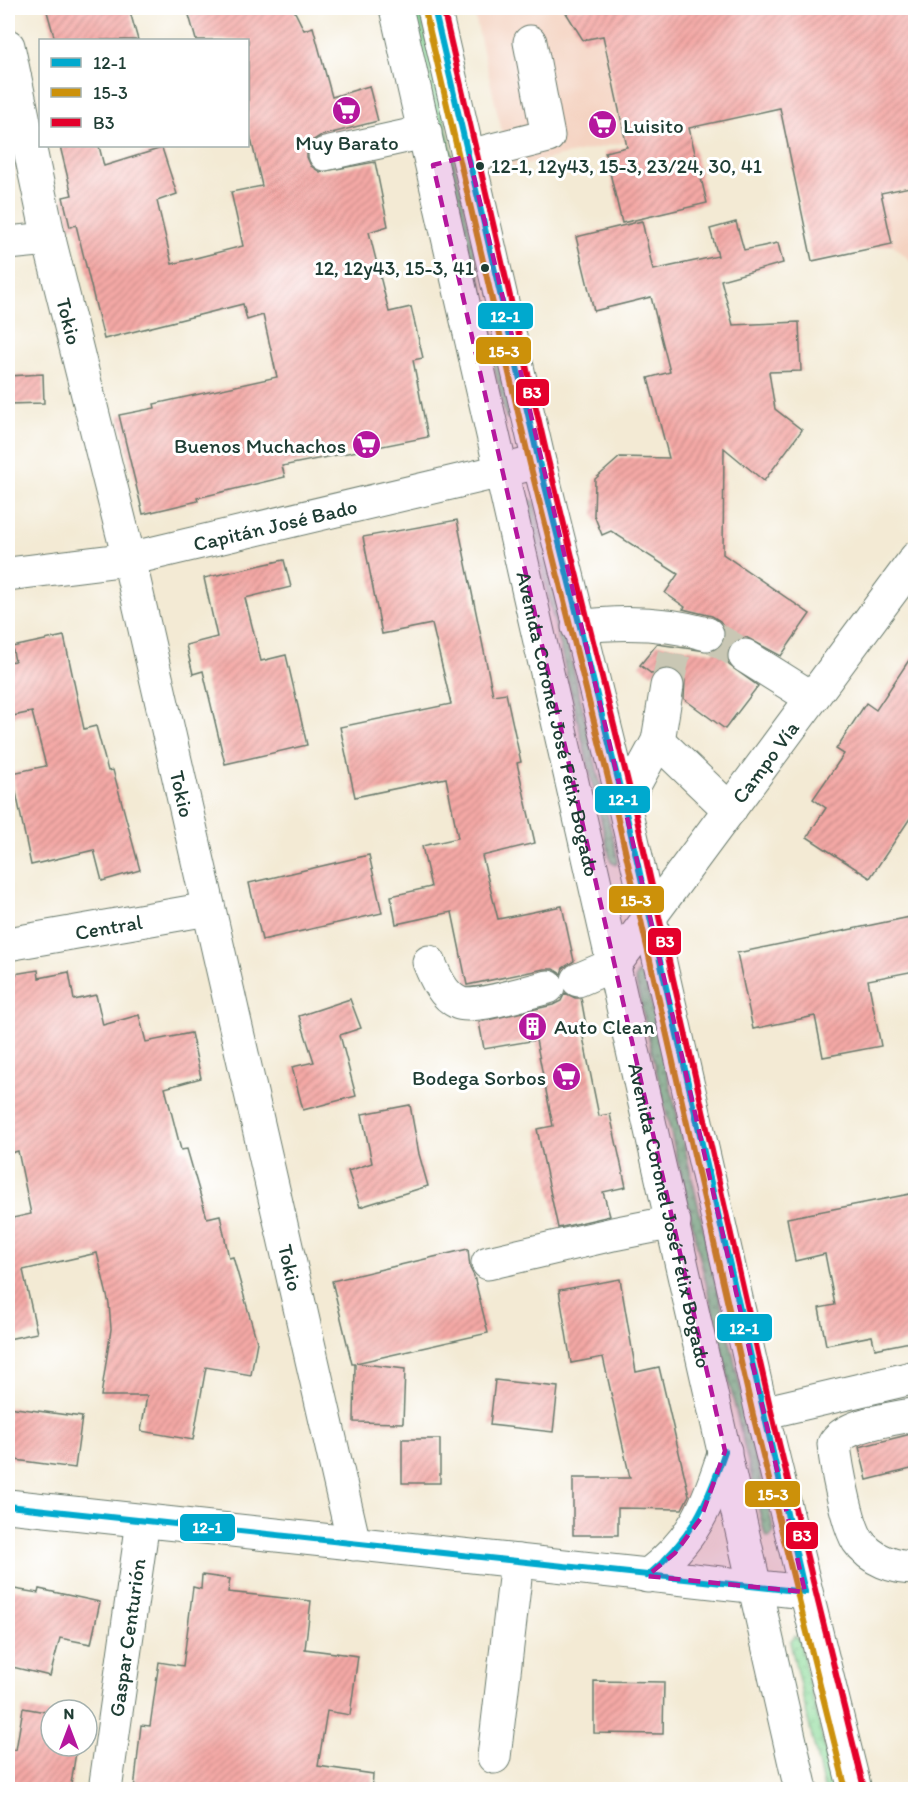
<svg xmlns="http://www.w3.org/2000/svg" width="923" height="1797" font-family="Itim,sans-serif">
<style>
.built{fill:#f4d3c1}
.grass{fill:url(#grass-dots);stroke:#568c68;stroke-width:1.5}
.building{fill:url(#building-hatch)}
.lines{fill:none;stroke-linecap:round;stroke-linejoin:round}
.minor-tunnel{stroke:#c9c7b4;stroke-width:33;stroke-dasharray:33 16;stroke-linecap:butt}
.minor-casing{stroke:#697a6c;stroke-width:35}
.major-casing{stroke:#697a6c;stroke-width:35}
.minor{stroke:#fff;stroke-width:33}
.major{stroke:#fff;stroke-width:33}
.bus-1-casing{stroke:#fff;stroke-width:10}
.bus-2-casing{stroke:#fff;stroke-width:10}
.bus-3-casing{stroke:#fff;stroke-width:10}
.bus-1{stroke:#00a9ce;stroke-width:6}
.bus-2{stroke:#cc910a;stroke-width:6}
.bus-3{stroke:#e4002b;stroke-width:6}
.marked{fill:#b5179e;fill-opacity:0.2;stroke:#b5179e;stroke-width:4.5;stroke-dasharray:12 8;stroke-linejoin:round}
.bus-dot{fill:#1f3d34;stroke:#fff;stroke-width:2}
.labels{text-anchor:middle;dominant-baseline:central;stroke-width:6;stroke-linejoin:round;paint-order:stroke}
.bus-label{font-size:20px;fill:#1f3d34;stroke:#fff;text-anchor:start}
.poi-label{font-size:21px;fill:#1f3d34;stroke:#fff;text-anchor:start}
.street-label{font-size:21px;fill:#1f3d34;stroke:#fff}
.line-badge{stroke:#fff;stroke-width:2}
.badge-label{font-size:16px;text-anchor:middle;font-weight:bold;fill:#fff}
</style>
<defs>
<pattern id="grass-dots" width="8" height="8" patternUnits="userSpaceOnUse" patternTransform="scale(1.5)"><rect width="8" height="8" fill="#8edc9b"/><path d="M2 2h.1M6 6h.1" fill="none" stroke="#73b47f" stroke-width="1.8" stroke-linecap="round"/></pattern>
<pattern id="building-hatch" width="6" height="6" patternUnits="userSpaceOnUse" patternTransform="scale(1.5)"><rect width="6" height="6" fill="#f5a9a6"/><path d="M-1 1l2-2M0 6l6-6M5 7l2-2" fill="none" stroke="#c68b88"/></pattern>
</defs>
<rect width="100%" height="100%" fill="#fff"/>
<filter id="ink" filterUnits="userSpaceOnUse"><feTurbulence type="fractalNoise" baseFrequency=".0167" numOctaves="2"/><feDisplacementMap in="SourceGraphic" scale="12" xChannelSelector="R" yChannelSelector="G"/><feConvolveMatrix kernelMatrix="1 2 1 2 8 2 1 2 1" color-interpolation-filters="sRGB"/></filter>
<filter id="wash" filterUnits="userSpaceOnUse"><feTurbulence type="fractalNoise" baseFrequency=".008" numOctaves="4" result="noise"/><feDisplacementMap in="SourceGraphic" scale="24" xChannelSelector="R" yChannelSelector="G"/><feGaussianBlur stdDeviation="1.35" result="paint"/><feColorMatrix in="noise" values="0 0 0 0 0 0 0 0 0 0 0 0 0 0 0 0 0 1.4 0 .05"/><feComposite in="paint" operator="in"/></filter>
<g filter="url(#wash)">
<rect width="100%" height="100%" fill="#f3ead4"/>
<!-- built -->
<polygon class="built" points="473,8 915,8 915,265 892,244 812,261 781,108 510,167"/>
<!-- grass -->
<g class="grass">
<polygon points="410,8 420,8 512,420 506,418"/>
<polygon points="528,499 534,501 618,860 616,865 611,862 526,503"/>
<polygon points="637,973 643,973 645,977 774,1532 769,1538 765,1535 635,979"/>
<polygon points="794,1636 799,1639 834,1789 824,1789 790,1642"/>
</g>
<g id="blocks">
<!-- building -->
<g class="building">
<polygon points="46,8 129,8 138,40 55,40"/>
<polygon points="187,8 293,8 304,30 313,27 332,97 369,86 378,121 320,136 312,141 307,149 307,157 311,166 320,172 375,162 388,226 369,232 389,312 411,307 423,358 413,360 428,437 282,466 285,477 197,498 198,501 143,514 119,415 155,408 154,404 277,377 263,315 247,320 243,304 104,339 76,225 70,227 63,197 72,195 60,146 99,146 104,166 162,148 177,194 157,201 172,264 243,246 231,192 262,186 248,126 248,40 196,40"/>
<polygon points="563,8 915,8 915,186 881,193 892,244 812,261 780,108 689,128 707,203 622,223 605,152 627,147 603,36 583,40"/>
<polygon points="642,221 653,270 718,256 710,229 736,222 744,250 778,243 783,263 721,280 733,325 799,322 801,371 769,372 775,409 802,430 764,481 724,448 723,554 810,614 781,656 746,637 737,639 729,646 726,656 729,665 758,686 725,729 684,699 685,680 678,671 671,668 661,668 652,674 640,665 657,644 713,652 721,647 725,638 725,628 720,621 712,616 683,609 685,607 665,593 678,574 611,531 602,535 594,515 595,479 620,457 669,458 648,378 670,372 651,297 594,311 576,237"/>
<polygon points="43,374 44,403 8,404 8,376"/>
<polygon points="457,520 493,695 506,693 521,762 517,763 535,843 482,856 498,919 562,906 574,961 563,968 561,974 553,969 544,969 467,985 452,912 396,924 391,896 431,887 422,846 458,838 446,778 355,797 340,727 451,704 432,624 382,634 363,537"/>
<polygon points="284,560 291,587 245,598 261,661 286,655 307,745 225,764 203,671 193,674 186,645 217,637 204,578"/>
<polygon points="64,636 84,729 96,726 108,771 113,770 140,870 102,881 94,850 31,865 12,773 46,766 32,712 8,717 8,662 15,661 12,647"/>
<polygon points="915,651 915,811 870,878 807,837 826,808 813,799 844,754 836,749 866,703 876,710"/>
<polygon points="369,855 382,913 262,940 249,883"/>
<polygon points="915,916 915,971 868,980 881,1046 823,1057 815,1016 753,1029 737,953"/>
<polygon points="38,970 39,978 69,972 74,1000 96,995 103,1025 139,1015 146,1042 191,1033 201,1078 165,1088 181,1150 187,1149 207,1218 220,1215 229,1258 233,1257 257,1342 251,1375 206,1367 193,1440 141,1431 147,1396 101,1396 111,1329 109,1304 97,1253 23,1270 37,1333 8,1339 8,1219 31,1214 18,1151 8,1154 8,975"/>
<polygon points="565,993 575,998 581,998 587,1031 582,1032 599,1116 610,1114 626,1187 603,1192 610,1216 558,1228 537,1129 553,1126 536,1040 484,1049 479,1022 553,1005 561,1001"/>
<polygon points="350,999 361,1028 340,1035 356,1096 303,1110 292,1067 314,1062 299,1016"/>
<polygon points="410,1105 419,1154 428,1186 360,1207 348,1171 372,1163 362,1114"/>
<polygon points="915,1193 915,1341 875,1349 872,1336 826,1345 819,1308 835,1305 825,1254 795,1261 787,1218"/>
<polygon points="468,1249 470,1268 474,1276 488,1333 356,1363 405,1369 403,1423 354,1422 355,1364 352,1364 332,1281"/>
<polygon points="620,1279 636,1372 659,1367 689,1495 682,1509 618,1508 618,1535 573,1535 573,1478 630,1478 603,1357 571,1363 559,1290"/>
<polygon points="495,1380 558,1387 553,1432 490,1425"/>
<polygon points="8,1407 82,1417 75,1468 8,1459"/>
<polygon points="915,1433 915,1468 867,1480 859,1447"/>
<rect x="402" y="1439" width="38" height="44"/>
<polygon points="202,1575 230,1579 228,1592 311,1601 305,1649 358,1656 350,1715 327,1711 318,1766 373,1774 372,1790 134,1790 141,1725 150,1726 159,1662 183,1666 193,1587 201,1589"/>
<polygon points="8,1588 38,1593 39,1589 100,1602 91,1644 60,1638 50,1676 8,1666"/>
<polygon points="594,1681 664,1682 663,1734 594,1733"/>
<polygon points="23,1708 51,1713 51,1746 77,1746 70,1790 8,1790 8,1748 16,1750"/>
</g>
</g>
</g>
<g filter="url(#ink)">
<use href="#blocks" fill-opacity="0" stroke="#697a6c" stroke-width="1.5"/>
<g class="lines">
<!-- minor-tunnel -->
<g class="minor-tunnel">
<polyline points="707,634 745,656"/>
<polyline points="667,686 677,640"/>
</g>
<defs>
<g id="minor">
<path id="s1" d="M8,46L49,239L129,559L354,1544"/>
<polyline points="325,154 425,132"/>
<polyline points="469,156 548,136 530,42"/>
<polyline points="8,243 49,239"/>
<path id="s2" d="M8,574L129,559L539,462"/>
<path d="M578,627C622,621 664,622 707,634"/>
<polyline points="745,656 812,698"/>
<polyline points="658,741 730,810"/>
<polyline points="624,804 658,741 667,686"/>
<path id="s3" d="M8,944L208,909"/>
<path d="M429,962C435,977 443,996 459,1003C472,1009 532,991 548,987"/>
<path id="s4" d="M578,980L615,964L916,558"/>
<polyline points="488,1263 613,1234 674,1222"/>
<polyline points="762,1413 916,1377"/>
<path d="M916,1414C893,1419 844,1424 834,1444C836,1465 847,1524 858,1541C871,1560 894,1568 916,1568"/>
<polyline points="8,1506 805,1592"/>
<polyline points="494,1757 517,1561"/>
<path id="s5" d="M105,1790L143,1521"/>
</g>
<g id="major">
<path id="s6" d="M396,8L801,1790"/>
<polyline points="434,8 539,462 624,804 762,1413 855,1790"/>
<path d="M647,1576C695,1539 707,1507 725,1451"/>
</g>
</defs>
<!-- minor casing -->
<use href="#minor" class="minor-casing"/>
<!-- major casing -->
<use href="#major" class="major-casing"/>
<!-- minor -->
<use href="#minor" class="minor"/>
<!-- major -->
<use href="#major" class="major"/>
<defs>
<g id="bus-1">
<polyline points="434,8 539,462 624,804 805,1592"/>
<polyline points="8,1506 805,1592"/>
<path d="M647,1576C691,1539 707,1504 725,1451"/>
</g>
<polyline id="bus-2" points="425,10 530,464 615,806 753,1415 846,1790"/>
<polyline id="bus-3" points="443,8 548,460 633,802 771,1411 864,1788"/>
</defs>
<!-- bus-1 casing -->
<use href="#bus-1" class="bus-1-casing"/>
<!-- bus-2 casing -->
<use href="#bus-2" class="bus-2-casing"/>
<!-- bus-3 casing -->
<use href="#bus-3" class="bus-3-casing"/>
<!-- bus-1 -->
<use href="#bus-1" class="bus-1"/>
<!-- bus-2 -->
<use href="#bus-2" class="bus-2"/>
<!-- bus-3 -->
<use href="#bus-3" class="bus-3"/>
</g>
</g>
<!-- marked area -->
<path class="marked" d="M469,156L624,804L805,1592L647,1576L675,1553L701,1518L725,1451L433,165Z"/>
<!-- icons -->
<defs>
<symbol id="supermarket-disc" viewBox="-11 -11 22 22"><circle r="9.5" fill="#b5179e" stroke="#fff"/><path d="M-6-5.5h2.5l.6 2H6L4.5 2H-2.5L-4.4-4H-6ZM-1.5 3.2a1.3 1.3 0 1 0 .1 0ZM3 3.2a1.3 1.3 0 1 0 .1 0Z" fill="#fff"/></symbol>
<symbol id="building-disc" viewBox="-11 -11 22 22"><circle r="9.5" fill="#b5179e" stroke="#fff"/><path d="M-4-6H4V6H1V3H-1V6H-4ZM-2.5-4.3h1.7v1.8h-1.7ZM.8-4.3h1.7v1.8H.8ZM-2.5-1h1.7V.8h-1.7ZM.8-1h1.7V.8H.8Z" fill="#fff"/></symbol>
</defs>
<g fill-rule="evenodd">
<use href="#supermarket-disc" x="330" y="94" width="33" height="33"/>
<use href="#supermarket-disc" x="586" y="108" width="33" height="33"/>
<use href="#supermarket-disc" x="350" y="428" width="33" height="33"/>
<use href="#building-disc" x="516" y="1010" width="33" height="33"/>
<use href="#supermarket-disc" x="550" y="1060" width="33" height="33"/>
</g>
<!-- markers -->
<g class="bus-dot">
<circle cx="480" cy="166" r="5"/>
<circle cx="485" cy="268" r="5"/>
</g>
<g class="labels">
<!-- bus labels -->
<g class="bus-label">
<text x="491" y="166">12-1, 12y43, 15-3, 23/24, 30, 41</text>
<text x="474" y="268" text-anchor="end">12, 12y43, 15-3, 41</text>
</g>
<!-- poi labels -->
<g class="poi-label">
<text x="623" y="125">Luisito</text>
<text x="347" y="142" text-anchor="middle">Muy Barato</text>
<text x="346" y="445" text-anchor="end">Buenos Muchachos</text>
<text x="554" y="1026">Auto Clean</text>
<text x="546" y="1077" text-anchor="end">Bodega Sorbos</text>
</g>
<!-- street labels -->
<g class="street-label">
<text stroke="none"><textPath href="#s1" startOffset="282">Tokio</textPath></text>
<text stroke="none"><textPath href="#s2" startOffset="272">Capitán José Bado</textPath></text>
<text stroke="none"><textPath href="#s6" startOffset="734">Avenida Coronel José Félix Bogado</textPath></text>
<text stroke="none"><textPath href="#s4" startOffset="292">Campo Vía</textPath></text>
<text stroke="none"><textPath href="#s1" startOffset="768">Tokio</textPath></text>
<text stroke="none"><textPath href="#s3" startOffset="102">Central</textPath></text>
<text stroke="none"><textPath href="#s6" startOffset="1238">Avenida Coronel José Félix Bogado</textPath></text>
<text stroke="none"><textPath href="#s1" startOffset="1254">Tokio</textPath></text>
<text stroke="none"><textPath href="#s5" startOffset="154">Gaspar Centurión</textPath></text>
</g>
</g>
<g class="line-badge">
<rect x="477" y="302" width="57" height="28" rx="6" fill="#00a9ce"/>
<rect x="475" y="336" width="57" height="29" rx="6" fill="#cc910a"/>
<rect x="515" y="378" width="35" height="29" rx="6" fill="#e4002b"/>
<rect x="594" y="785" width="57" height="29" rx="6" fill="#00a9ce"/>
<rect x="608" y="885" width="57" height="29" rx="6" fill="#cc910a"/>
<rect x="647" y="927" width="35" height="29" rx="6" fill="#e4002b"/>
<rect x="716" y="1313" width="57" height="29" rx="6" fill="#00a9ce"/>
<rect x="744" y="1480" width="57" height="28" rx="6" fill="#cc910a"/>
<rect x="179" y="1513" width="57" height="29" rx="6" fill="#00a9ce"/>
<rect x="785" y="1521" width="34" height="29" rx="6" fill="#e4002b"/>
</g>
<g class="badge-label">
<text x="505" y="322">12-1</text>
<text x="504" y="357">15-3</text>
<text x="532" y="398">B3</text>
<text x="623" y="805">12-1</text>
<text x="636" y="906">15-3</text>
<text x="665" y="947">B3</text>
<text x="744" y="1334">12-1</text>
<text x="773" y="1500">15-3</text>
<text x="207" y="1533">12-1</text>
<text x="802" y="1541">B3</text>
</g>
<!-- margin -->
<rect width="923" height="1797" fill="none" stroke="#fff" stroke-width="30"/>
<!-- legend -->
<rect x="39" y="39" width="210" height="108" fill="#ffffff" stroke="#a5b1ae" stroke-width="1.5"/>
<rect x="51" y="58" width="30" height="9" fill="#00a9ce" stroke="#a5b1ae" stroke-width="1.5"/>
<text x="93" y="69" font-size="18" fill="#1f3d34">12-1</text>
<rect x="51" y="88" width="30" height="9" fill="#cc910a" stroke="#a5b1ae" stroke-width="1.5"/>
<text x="93" y="99" font-size="18" fill="#1f3d34">15-3</text>
<rect x="51" y="118" width="30" height="9" fill="#e4002b" stroke="#a5b1ae" stroke-width="1.5"/>
<text x="93" y="129" font-size="18" fill="#1f3d34">B3</text>
<!-- north arrow -->
<g transform="translate(69 1728)"><circle r="28" fill="#ffffff" stroke="#a5b1ae" stroke-width="1.5"/>
<path d="M0-4.5L10 22L0 15L-10 22Z" fill="#b5179e"/>
<text y="-9" font-size="16" font-weight="bold" text-anchor="middle" fill="#1f3d34">N</text>
</g>
</svg>
